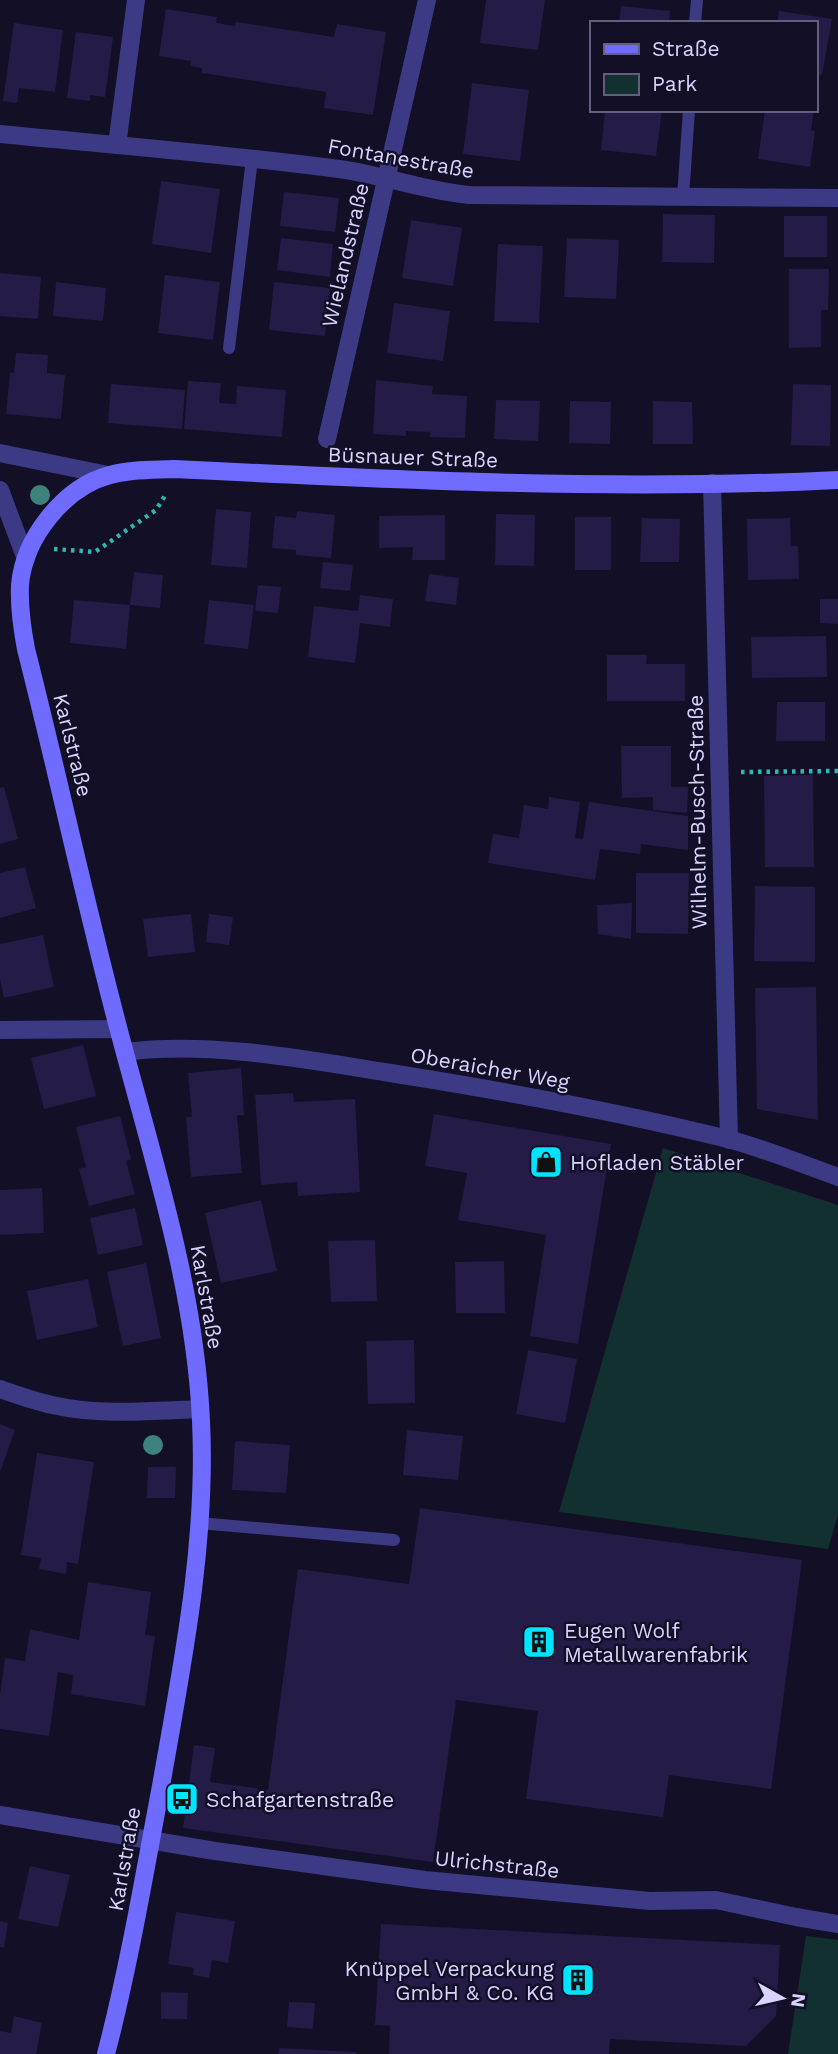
<svg xmlns="http://www.w3.org/2000/svg" width="838" height="2054" font-family="'Work Sans',sans-serif">
<style>
.green{fill:#12302f}
.building{fill:#241b47}
.lines{fill:none;stroke-linecap:round;stroke-linejoin:round}
.path{stroke:#2fb8b0;stroke-width:4.5;stroke-dasharray:3.5 5;stroke-linecap:butt}
.service{stroke:#3d3a85;stroke-width:12}
.minor{stroke:#3d3a85;stroke-width:18}
.secondary{stroke:#6f6bff;stroke-width:18}
.tree{fill:#3d827b}
.labels{text-anchor:middle;dominant-baseline:central;stroke-width:5;stroke-linejoin:round;paint-order:stroke}
.street-label{font-size:21px;fill:#d9d4ff;stroke:#130f26}
.poi-label{font-size:21px;fill:#d9d4ff;stroke:#130f26;text-anchor:start}
</style>
<rect width="100%" height="100%" fill="#130f26"/>
<!-- green -->
<g class="green">
<polygon points="663,1148 838,1205 838,1515 828,1549 559,1512"/>
<polygon points="806,1936 838,1940 838,2054 788,2054"/>
</g>
<!-- building -->
<g class="building">
<polygon points="486,0 545,0 538,50 480,43"/>
<polygon points="621,6 670,11 669,23 619,23"/>
<polygon points="166,9 217,17 216,23 235,26 236,22 334,37 337,24 386,32 373,115 324,108 326,92 202,73 202,68 190,66 191,61 159,56"/>
<polygon points="779,11 832,19 822,75 815,73 815,23 777,23"/>
<polygon points="14,23 63,30 55,92 19,88 17,103 3,101"/>
<polygon points="76,32 113,37 105,97 90,95 90,101 67,98"/>
<polygon points="472,83 529,90 520,161 463,154"/>
<polygon points="605,110 662,110 656,156 601,150"/>
<polygon points="765,110 814,110 811,130 815,131 810,167 758,159"/>
<polygon points="161,181 220,189 211,253 152,244"/>
<polygon points="284,192 339,198 335,232 280,226"/>
<polygon points="663,214 715,215 714,263 662,262"/>
<rect x="784" y="216" width="43" height="41"/>
<polygon points="411,220 462,228 453,286 402,278"/>
<polygon points="281,238 333,244 330,277 277,270"/>
<polygon points="567,238 619,240 616,299 564,297"/>
<polygon points="498,244 543,246 539,323 494,321"/>
<polygon points="789,269 829,269 828,310 821,310 821,347 789,348"/>
<polygon points="0,273 41,277 38,319 0,316"/>
<polygon points="165,275 220,282 213,340 158,333"/>
<polygon points="56,282 106,288 103,321 53,316"/>
<polygon points="274,282 330,288 325,336 269,330"/>
<polygon points="394,303 450,311 443,361 387,353"/>
<polygon points="16,353 48,355 47,373 65,375 61,419 6,414 10,372 14,373"/>
<polygon points="376,380 433,386 432,394 467,396 465,438 430,437 430,432 406,431 406,436 373,434"/>
<polygon points="188,381 221,383 219,403 236,404 237,386 286,390 282,437 184,429"/>
<polygon points="111,384 185,390 182,429 108,423"/>
<polygon points="793,384 831,385 830,446 791,445"/>
<polygon points="496,400 540,401 538,441 494,439"/>
<polygon points="570,401 611,402 610,444 569,443"/>
<polygon points="653,401 692,402 693,444 653,444"/>
<polygon points="216,509 251,512 247,568 211,565"/>
<polygon points="297,511 335,515 331,558 296,555 296,550 272,548 275,516 296,518"/>
<polygon points="496,514 535,515 534,566 495,565"/>
<polygon points="445,515 445,560 412,560 413,547 379,548 379,516"/>
<rect x="575" y="517" width="36" height="53"/>
<polygon points="642,518 680,519 679,562 640,562"/>
<polygon points="790,518 791,546 798,546 799,579 748,580 747,519"/>
<polygon points="323,562 353,565 350,591 320,588"/>
<polygon points="134,572 163,575 160,608 130,605"/>
<polygon points="429,574 459,578 456,605 425,601"/>
<polygon points="258,585 281,587 278,613 255,611"/>
<polygon points="360,595 393,599 390,627 360,623 355,663 308,657 314,606 358,611"/>
<polygon points="820,599 838,599 838,624 820,623"/>
<polygon points="74,600 130,605 126,649 70,643"/>
<polygon points="209,600 254,605 248,649 204,644"/>
<polygon points="826,636 827,677 752,678 751,637"/>
<polygon points="607,655 647,655 646,664 685,664 685,701 607,701"/>
<polygon points="777,702 825,702 825,741 776,741"/>
<polygon points="621,746 671,746 671,787 688,787 687,813 653,810 653,797 622,798"/>
<polygon points="813,775 814,867 765,867 764,776"/>
<polygon points="4,787 18,839 0,844 0,788"/>
<polygon points="549,797 580,802 575,838 583,839 589,802 688,816 688,850 641,844 640,854 600,849 595,880 488,863 493,834 519,838 524,805 548,809"/>
<polygon points="25,867 36,908 0,918 0,873"/>
<polygon points="636,873 689,873 688,934 636,933"/>
<polygon points="755,886 815,887 815,962 754,961"/>
<polygon points="632,903 631,939 598,934 597,905"/>
<polygon points="191,914 195,952 148,957 143,919"/>
<polygon points="209,914 233,917 229,945 206,942"/>
<polygon points="43,935 54,987 4,998 0,979 0,944"/>
<polygon points="816,987 818,1120 757,1109 755,988"/>
<polygon points="83,1045 96,1096 44,1109 31,1058"/>
<polygon points="241,1068 244,1115 237,1115 242,1173 191,1177 186,1117 192,1117 188,1073"/>
<polygon points="293,1093 294,1102 355,1099 360,1192 298,1196 297,1182 261,1185 255,1095"/>
<polygon points="434,1114 611,1144 578,1344 530,1336 546,1235 458,1220 467,1173 425,1166"/>
<polygon points="120,1116 131,1159 126,1161 135,1194 89,1206 79,1169 86,1167 76,1127"/>
<polygon points="42,1188 44,1233 0,1235 0,1190"/>
<polygon points="261,1200 277,1271 221,1283 205,1213"/>
<polygon points="135,1208 143,1245 98,1255 90,1218"/>
<polygon points="375,1240 377,1301 331,1302 328,1241"/>
<polygon points="504,1261 505,1313 456,1313 455,1262"/>
<polygon points="146,1263 161,1338 123,1346 107,1272"/>
<polygon points="88,1279 98,1327 37,1340 27,1291"/>
<polygon points="414,1340 415,1403 368,1404 366,1341"/>
<polygon points="528,1350 577,1359 565,1423 516,1414"/>
<polygon points="0,1424 15,1430 0,1472"/>
<polygon points="407,1430 463,1436 458,1480 403,1475"/>
<polygon points="235,1441 290,1445 286,1493 232,1490"/>
<polygon points="37,1453 94,1462 78,1564 67,1562 66,1574 39,1569 41,1558 21,1555"/>
<polygon points="148,1467 176,1467 175,1498 147,1498"/>
<polygon points="420,1508 802,1560 771,1789 669,1775 663,1817 526,1799 538,1711 456,1700 433,1862 183,1828 194,1745 215,1748 210,1782 268,1790 298,1569 409,1584"/>
<polygon points="88,1582 151,1592 145,1635 155,1636 145,1706 71,1694 73,1675 58,1672 49,1736 0,1729 0,1695 5,1658 25,1661 30,1629 79,1640"/>
<polygon points="30,1866 70,1875 58,1927 18,1919"/>
<polygon points="176,1912 235,1921 228,1963 212,1960 209,1978 193,1975 194,1968 168,1964"/>
<polygon points="0,1921 8,1923 4,1948 0,1947"/>
<polygon points="381,1924 780,1945 776,2016 746,2046 610,2039 609,2054 389,2054 390,2026 375,2025"/>
<polygon points="161,1992 188,1993 187,2019 161,2019"/>
<polygon points="289,2002 315,2003 313,2029 287,2027"/>
<polygon points="14,2016 42,2023 36,2054 0,2054 0,2031 11,2033"/>
<polygon points="279,2048 356,2052 356,2054 278,2054"/>
</g>
<g class="lines">
<!-- path -->
<g class="path">
<polyline points="54,549 95,552 156,510 166,494"/>
<polyline points="741,772 838,771"/>
</g>
<!-- service -->
<g class="service">
<polyline points="695,23 697,0"/>
<polyline points="683,197 689,110"/>
<polyline points="229,348 252,159"/>
<polyline points="199,1523 394,1540"/>
</g>
<!-- minor -->
<g class="minor">
<path d="M0,134C113,145 227,154 339,169C384,175 425,191 470,195L838,198"/>
<polyline points="117,145 136,0"/>
<polyline points="327,439 427,0"/>
<polyline points="0,453 108,475"/>
<polyline points="712,483 729,1140"/>
<polyline points="0,490 26,559"/>
<polyline points="0,1030 118,1029"/>
<path d="M126,1052C206,1041 304,1059 384,1072C499,1090 615,1111 728,1139C765,1149 802,1164 838,1177"/>
<path d="M0,1389C17,1395 34,1401 52,1405C101,1416 151,1411 200,1409"/>
<polyline points="0,1815 215,1851 425,1880 650,1901 716,1900 796,1917 838,1924"/>
</g>
<!-- secondary -->
<path class="secondary" d="M106,2054C129,1966 144,1876 161,1786C182,1666 207,1543 201,1421C195,1286 152,1157 118,1027C85,902 58,775 26,649C22,628 19,607 20,585C24,538 64,487 110,475C131,469 153,470 174,469C395,480 617,491 838,480"/>
</g>
<!-- trees -->
<g class="tree">
<circle cx="40" cy="495" r="10"/>
<circle cx="153" cy="1445" r="10"/>
</g>
<!-- icons -->
<defs>
<symbol id="shop-square" viewBox="-11 -11 22 22"><rect x="-9" y="-9" width="18" height="18" rx="4" fill="#00e5ff" stroke="#130f26"/><path d="M-5-2.5h2.3a2.7 3.5 0 0 1 5.4 0H5L5.5 6h-11ZM-1.5-2.5h3a1.5 2.3 0 0 0-3 0Z" fill="#111"/></symbol>
<symbol id="building-square" viewBox="-11 -11 22 22"><rect x="-9" y="-9" width="18" height="18" rx="4" fill="#00e5ff" stroke="#130f26"/><path d="M-4-6H4V6H1V3H-1V6H-4ZM-2.5-4.3h1.7v1.8h-1.7ZM.8-4.3h1.7v1.8H.8ZM-2.5-1h1.7V.8h-1.7ZM.8-1h1.7V.8H.8Z" fill="#111"/></symbol>
<symbol id="bus-square" viewBox="-11 -11 22 22"><rect x="-9" y="-9" width="18" height="18" rx="4" fill="#00e5ff" stroke="#130f26"/><path d="M-5-6H5V4H4V6H2V4H-2V6H-4V4H-5ZM-3.5-4V0h7V-4ZM-3.5 1.2v1.5H-2V1.2ZM2 1.2v1.5H3.5V1.2Z" fill="#111"/></symbol>
</defs>
<g fill-rule="evenodd">
<use href="#shop-square" x="527" y="1143" width="38" height="38"/>
<use href="#building-square" x="520" y="1623" width="38" height="38"/>
<use href="#bus-square" x="163" y="1780" width="38" height="38"/>
<use href="#building-square" x="559" y="1961" width="38" height="38"/>
</g>
<g class="labels">
<!-- street labels -->
<g class="street-label">
<text transform="translate(401 158) rotate(10)">Fontanestraße</text>
<text transform="translate(345 255) rotate(-77)">Wielandstraße</text>
<text transform="translate(413 457) rotate(2)">Büsnauer Straße</text>
<text transform="translate(73 745) rotate(76)">Karlstraße</text>
<text transform="translate(697 812) rotate(-91)">Wilhelm-Busch-Straße</text>
<text transform="translate(490 1068) rotate(10)">Oberaicher Weg</text>
<text transform="translate(207 1297) rotate(80)">Karlstraße</text>
<text transform="translate(124 1859) rotate(-80)">Karlstraße</text>
<text transform="translate(497 1864) rotate(6)">Ulrichstraße</text>
</g>
<!-- poi labels -->
<g class="poi-label">
<text x="570" y="1162">Hofladen Stäbler</text>
<text x="564" y="1630">Eugen Wolf<tspan x="564" dy="24">Metallwarenfabrik</tspan></text>
<text x="206" y="1799">Schafgartenstraße</text>
<text x="554" y="1968" text-anchor="end">Knüppel Verpackung<tspan x="554" dy="24">GmbH &amp; Co. KG</tspan></text>
</g>
</g>
<!-- legend -->
<rect x="590" y="21" width="228" height="91" fill="#130f26" stroke="#625e7d" stroke-width="2"/>
<rect x="604" y="44" width="35" height="10" fill="#6f6bff" stroke="#625e7d" stroke-width="2"/>
<text x="652" y="56" font-size="21" fill="#d9d4ff">Straße</text>
<rect x="604" y="74" width="35" height="21" fill="#12302f" stroke="#625e7d" stroke-width="2"/>
<text x="652" y="91" font-size="21" fill="#d9d4ff">Park</text>
<!-- north arrow -->
<g transform="translate(782 1998) rotate(98)" stroke="#130f26" stroke-width="5" paint-order="stroke">
<path d="M0-5L12 26L0 18L-12 26Z" fill="#d9d4ff"/>
<text y="-10" font-size="19" font-weight="bold" text-anchor="middle" fill="#d9d4ff">N</text>
</g>
</svg>
